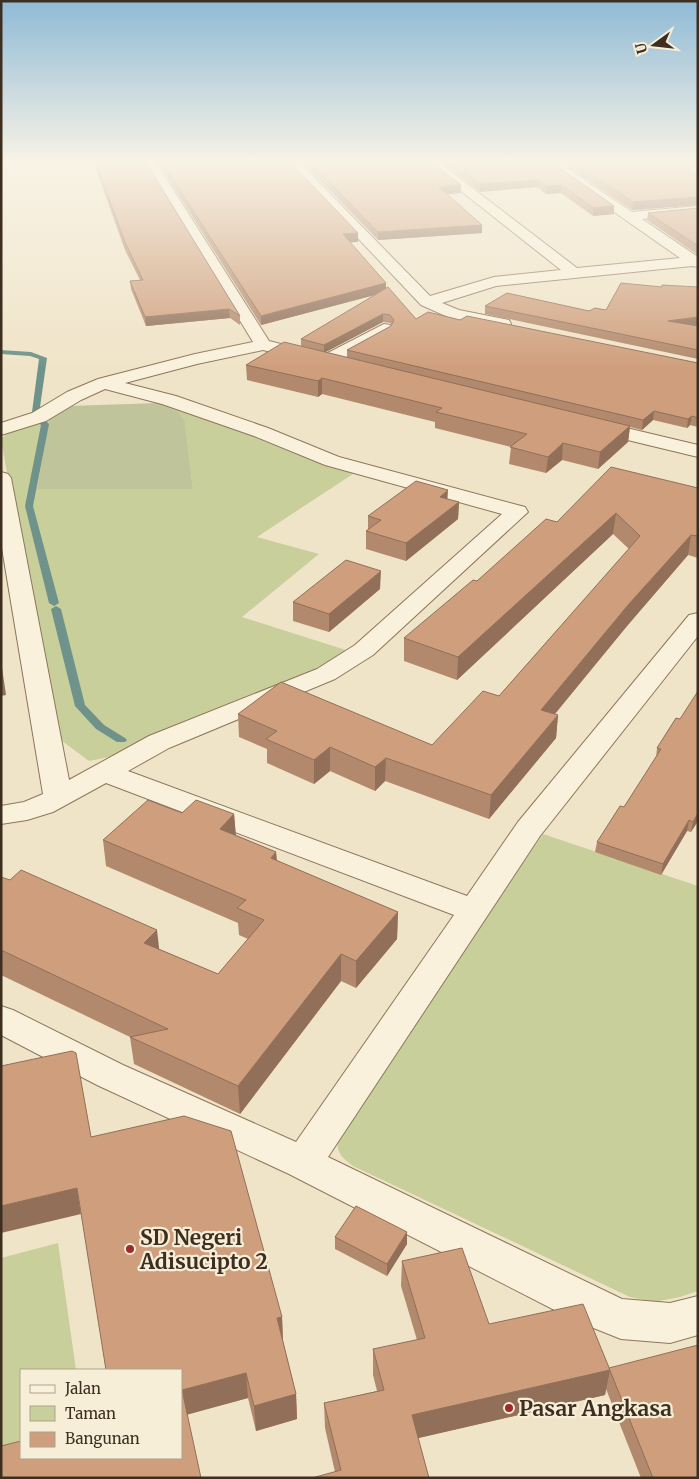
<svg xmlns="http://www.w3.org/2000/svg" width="699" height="1479" font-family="Merriweather,serif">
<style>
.green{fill:#c9cf9b}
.cemetery{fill:#bfc49a}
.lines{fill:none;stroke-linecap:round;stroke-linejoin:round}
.stream{fill:#6f938a;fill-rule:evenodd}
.minor-casing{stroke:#8d765c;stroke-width:2}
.minor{fill:#faf1dc;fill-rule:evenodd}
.wall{fill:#b2896c;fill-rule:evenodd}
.shaded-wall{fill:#916f58}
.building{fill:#cf9f7d;stroke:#916f58}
.poi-dot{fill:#9e2a2b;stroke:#f7eed8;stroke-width:2}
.labels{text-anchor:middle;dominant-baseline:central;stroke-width:4.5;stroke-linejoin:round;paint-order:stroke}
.near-poi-label{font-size:21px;font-weight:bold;fill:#3d2e20;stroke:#f7eed8;text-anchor:start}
</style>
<rect width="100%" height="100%" fill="#f0e4c8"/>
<!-- green -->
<g class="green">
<path d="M159,403L356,472L257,537L319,554L242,617L349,651L321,667L137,744L109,757L89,761L62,741L55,732L1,440C10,427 34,422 49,419L37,489H193L185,422Z"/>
<path d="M543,834L698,886V1291L680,1297L654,1302L630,1297L353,1166C337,1154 335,1149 340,1130Z"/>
<polygon points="58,1243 76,1370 21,1370 21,1444 1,1449 1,1258"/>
</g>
<!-- cemetery -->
<polygon class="cemetery" points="159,403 178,412 185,422 193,489 37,489 49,419 68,406"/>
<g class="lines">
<!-- stream -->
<g class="stream">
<polygon points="1,350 31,352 47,358 39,414 32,412 39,359 30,356 1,354"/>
<polygon points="38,419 44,419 49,424 33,506 59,603 54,606 49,603 25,506 41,425 37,421"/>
<polygon points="56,606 61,609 85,705 104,725 125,738 127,740 125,742 117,742 96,729 75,706 51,609"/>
</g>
<defs>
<g id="minor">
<polygon points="143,161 155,161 269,341 317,353 320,357 317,361 311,362 263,350 197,364 125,383 176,396 268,428 339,457 525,507 528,512 373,655 335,679 169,748 128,771 467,896 518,822 689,615 698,613 698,636 540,836 328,1157 622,1299 670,1303 698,1296 698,1335 670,1343 621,1339 576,1321 289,1174 97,1085 1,1035 1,1006 13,1010 123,1065 296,1142 454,915 106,783 53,812 27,820 1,824 1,806 24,802 43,794 1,542 1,472 8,474 11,478 69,780 149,736 317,669 355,645 502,514 325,465 254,436 162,404 105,389 81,400 46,421 1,435 1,423 32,413 67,392 98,379 195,354 253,342"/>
<polygon points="285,161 298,161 430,296 494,277 561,270 423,161 437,161 577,268 680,258 541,161 556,161 632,212 698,206 698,214 642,219 698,257 698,267 692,266 496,286 442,303 459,310 509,320 511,324 509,328 503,329 448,317 421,305"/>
<polygon points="384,324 390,325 392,329 390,333 332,365 326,366 320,365 317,361 320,357"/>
<polygon points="593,420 698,445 698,457 586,430 583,426 586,422"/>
</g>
</defs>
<!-- minor casing -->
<use href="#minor" class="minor-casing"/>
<!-- minor -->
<use href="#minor" class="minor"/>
</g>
<!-- wall -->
<g class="wall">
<polygon points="93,161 145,161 240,316 240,325 230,318 146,326 131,289 130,281 140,280 125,250"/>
<path d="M157,161H289L358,242H350L386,288L416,319L460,320L698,363V427L690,425L687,428L653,420L642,430L630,427L628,442L598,469L562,460L546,473L509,464L511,447L435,428V422L322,394L318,397L247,380L246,365L301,347V339L375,295L261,325ZM383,322L390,323L392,325L391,326L347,350V358L325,352Z"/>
<polygon points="301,161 430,161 461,185 461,193 447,194 482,233 378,240"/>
<polygon points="440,161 550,161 614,206 614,214 593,216 561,193 546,194 537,187 480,192"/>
<polygon points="559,161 675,161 698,173 698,205 632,210"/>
<polygon points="683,161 698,161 698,170"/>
<polygon points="698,208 698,255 647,220 648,213"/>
<polygon points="662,287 698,287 698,325 694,326 698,327 698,359 485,314 485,306 589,311 606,310"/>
<polygon points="698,488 698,558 688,555 627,626 555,714 558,715 556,738 489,819 385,781 375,791 330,771 314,784 267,763 267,749 239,737 238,714 432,745 499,696 629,549 613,534 457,680 404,661 404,638 477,581 557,522"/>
<polygon points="447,499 459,502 458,519 406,561 366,549 366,531 368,530 368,516"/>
<polygon points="380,589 329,632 293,621 293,602"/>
<polygon points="676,718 698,821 691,832 687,831 661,875 595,852 597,842 624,807 656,758 657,748"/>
<polygon points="182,813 234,814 236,835 276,852 277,861 398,912 397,939 356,988 341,981 240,1114 134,1064 130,1037 1,975 1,877 159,949 218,974 248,939 239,935 238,923 106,866 103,840"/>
<polygon points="91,1137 282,1317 283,1341 296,1394 297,1419 256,1431 248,1398 188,1414 181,1458 81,1214"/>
<polygon points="335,1237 407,1244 387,1276 335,1249"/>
<polygon points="402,1261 489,1324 609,1368 698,1478 641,1478 606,1389 605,1395 418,1438 429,1478 335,1472 325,1428 324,1403 377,1391 373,1375 373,1349 417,1340 401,1286"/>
</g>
<!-- shaded-wall -->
<g class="shaded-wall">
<polygon points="538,180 537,187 480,192 480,184"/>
<polygon points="461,185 461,193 439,195 439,187"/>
<polygon points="562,185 561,193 546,194 547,186"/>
<polygon points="698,197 698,205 632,210 633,202"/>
<polygon points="614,206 614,214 593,216 593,208"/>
<polygon points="482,225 482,233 378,240 378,232"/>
<polygon points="358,233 358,242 343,243 343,234"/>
<polygon points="386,283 386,292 261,325 261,316"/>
<polygon points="229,309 230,318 146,326 145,317"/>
<polygon points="383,314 383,322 324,353 324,345"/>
<polygon points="698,317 698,325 667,329 668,321"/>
<polygon points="322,378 322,394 318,397 318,381"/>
<polygon points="654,411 653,420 642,430 643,420"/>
<polygon points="692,416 690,425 687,428 688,419"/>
<polygon points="630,426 628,442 598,469 600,452"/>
<polygon points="563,443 562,460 546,473 548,457"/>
<polygon points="448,490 447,507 440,497"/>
<polygon points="459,502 458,519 406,561 406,543"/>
<polygon points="616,513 613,534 457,680 458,657"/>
<polygon points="691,535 688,555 627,626 539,733 541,710 629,604"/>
<polygon points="381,571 380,589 329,632 329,614"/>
<polygon points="1,661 6,695 1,696"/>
<polygon points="558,715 556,738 489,819 491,795"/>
<polygon points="330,747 330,771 314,784 314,760"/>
<polygon points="386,758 385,781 375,791 375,767"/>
<polygon points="698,813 698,821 691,832 693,822"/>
<polygon points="234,814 236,840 220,829"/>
<polygon points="689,820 687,831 661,875 663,864"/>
<polygon points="276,852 278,878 271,858"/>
<polygon points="398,912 397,939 356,988 356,961"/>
<polygon points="157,930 160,956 144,943"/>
<polygon points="341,954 341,981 240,1114 238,1086"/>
<polygon points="77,1188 81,1214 1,1233 1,1206"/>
<polygon points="407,1232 407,1244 387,1276 387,1264"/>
<polygon points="282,1317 283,1342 277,1318"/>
<polygon points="610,1370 605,1395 410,1440 412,1415"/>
<polygon points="246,1373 248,1398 186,1415 182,1390"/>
<polygon points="296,1394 297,1419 256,1431 254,1406"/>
</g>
<!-- building -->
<g class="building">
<polygon points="95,161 145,161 240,316 229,309 145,317 130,281 143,280 125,242"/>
<polygon points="161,161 289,161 358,233 343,234 386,283 261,316"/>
<polygon points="308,161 430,161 461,185 439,187 482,225 378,232"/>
<polygon points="450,161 550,161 614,206 593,208 562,185 547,186 538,180 480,184"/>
<polygon points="571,161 675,161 698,173 698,197 633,202"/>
<polygon points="698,208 698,246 648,213"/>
<polygon points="621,283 662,287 662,285 698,287 698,317 668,321 698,326 698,350 485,306 507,293 589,311 595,308 606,310"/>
<polygon points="388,287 416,319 428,312 460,320 467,316 698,363 698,418 692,416 688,419 654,411 643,420 347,350 391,326 394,320 390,315 383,314 324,345 301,339"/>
<polygon points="284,342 630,426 600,452 563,443 548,457 510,447 527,434 436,412 442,408 322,378 318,381 246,365"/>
<polygon points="611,467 698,488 698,536 691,535 629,604 541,710 558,715 491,795 386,758 375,767 330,747 314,760 266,739 277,731 238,714 281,682 432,745 483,691 499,696 640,536 616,513 458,657 404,638 473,580 477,581 546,519 557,522"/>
<polygon points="416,481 448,490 440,497 459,502 406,543 366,531 381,520 368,516"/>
<polygon points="346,560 381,571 329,614 293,602"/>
<polygon points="698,691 698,813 693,822 689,820 663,864 597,842 620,806 624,807 661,749 657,748 676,718 680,719"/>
<polygon points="148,800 182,813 196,800 234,814 220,829 276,852 271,858 398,912 356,961 341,954 238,1086 130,1037 168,1029 1,950 1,877 10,880 21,870 157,930 144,943 218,974 264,920 237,908 246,900 103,840"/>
<polygon points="72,1051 76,1053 91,1137 184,1116 231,1131 282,1317 277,1318 296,1394 254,1406 246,1373 182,1390 201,1478 1,1478 1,1446 21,1441 21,1458 181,1458 181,1370 106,1370 77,1188 1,1206 1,1066"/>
<polygon points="356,1206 407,1232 387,1264 335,1237"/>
<polygon points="462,1248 489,1324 583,1304 610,1370 412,1415 429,1478 312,1478 341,1470 324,1403 384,1390 373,1349 425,1338 402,1261"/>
<polygon points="698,1345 698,1478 653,1478 609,1368"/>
</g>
<!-- sky -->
<linearGradient id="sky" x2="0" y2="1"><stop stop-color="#8fbad6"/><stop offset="0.44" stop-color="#f8f3e6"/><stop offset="1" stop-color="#f8f3e6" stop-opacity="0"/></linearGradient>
<rect width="699" height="368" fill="url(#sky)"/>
<!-- markers -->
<g class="poi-dot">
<circle cx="130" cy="1249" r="5"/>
<circle cx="509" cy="1408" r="5"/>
</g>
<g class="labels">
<!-- near-poi labels -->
<g class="near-poi-label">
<text x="140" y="1237">SD Negeri<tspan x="140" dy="24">Adisucipto 2</tspan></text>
<text x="519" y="1408">Pasar Angkasa</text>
</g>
</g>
<!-- border -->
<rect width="699" height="1479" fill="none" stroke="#3d2e20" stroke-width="5"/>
<!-- legend -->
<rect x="20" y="1369" width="162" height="90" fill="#f7eed8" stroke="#ada18e"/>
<rect x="30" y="1385" width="25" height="8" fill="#faf1dc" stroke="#ada18e"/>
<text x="65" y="1394" font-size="15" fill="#3d2e20">Jalan</text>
<rect x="30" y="1406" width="25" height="15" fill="#c9cf9b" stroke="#ada18e"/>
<text x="65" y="1419" font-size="15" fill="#3d2e20">Taman</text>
<rect x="30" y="1432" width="25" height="15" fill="#cf9f7d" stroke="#ada18e"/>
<text x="65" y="1444" font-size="15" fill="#3d2e20">Bangunan</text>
<!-- north arrow -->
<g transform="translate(654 45) rotate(255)" stroke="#f7eed8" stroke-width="4" paint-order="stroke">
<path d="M0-4L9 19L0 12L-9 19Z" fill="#3d2e20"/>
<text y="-8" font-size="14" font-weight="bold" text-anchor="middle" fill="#3d2e20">U</text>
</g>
</svg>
